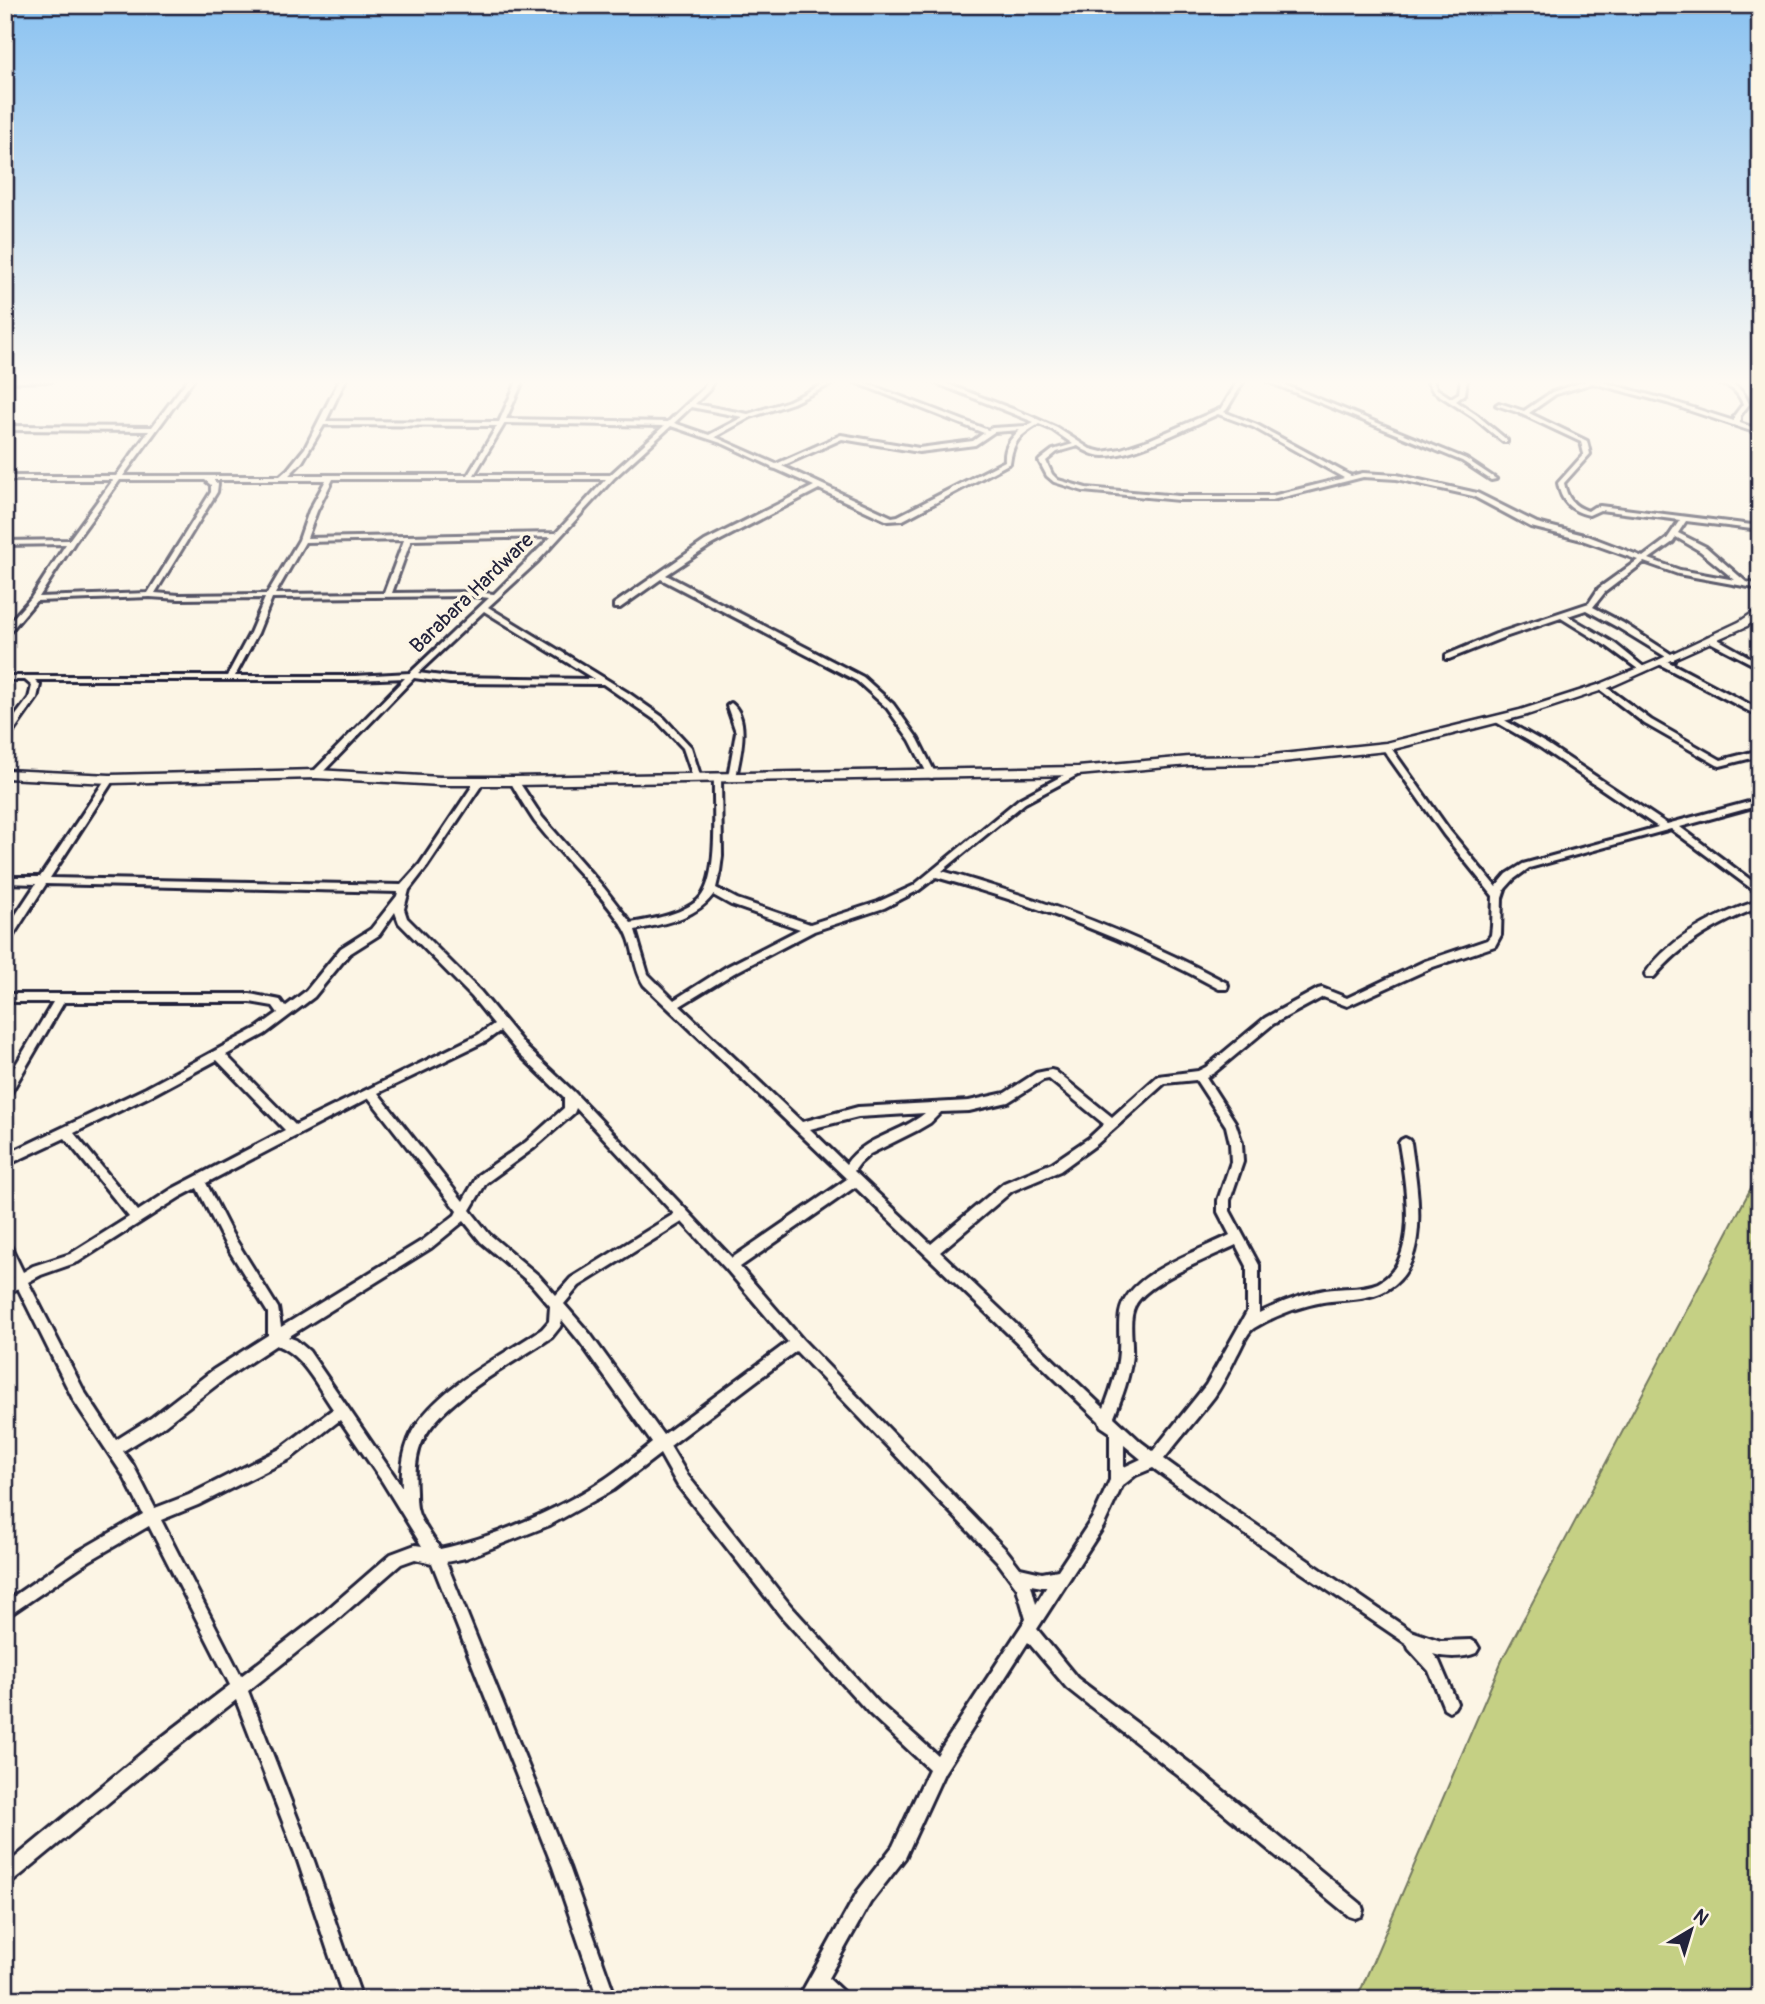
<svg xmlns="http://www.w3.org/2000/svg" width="1765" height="2004" font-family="Pangolin,sans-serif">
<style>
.green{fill:#c5d084;stroke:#747960;stroke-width:2}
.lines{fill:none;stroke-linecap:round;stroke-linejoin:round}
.minor-casing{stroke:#22223b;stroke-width:6}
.tertiary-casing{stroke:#22223b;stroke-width:5}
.minor{fill:#fcf5e5;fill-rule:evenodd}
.tertiary{fill:#fcf5e5;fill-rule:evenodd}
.labels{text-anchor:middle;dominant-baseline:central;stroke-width:7;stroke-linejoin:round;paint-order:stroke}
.far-street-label{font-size:21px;fill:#22223b;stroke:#fcf5e5}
</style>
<rect width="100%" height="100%" fill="#fcf5e5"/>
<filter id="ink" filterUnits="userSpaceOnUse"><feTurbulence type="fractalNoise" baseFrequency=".0143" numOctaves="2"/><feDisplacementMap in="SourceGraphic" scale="14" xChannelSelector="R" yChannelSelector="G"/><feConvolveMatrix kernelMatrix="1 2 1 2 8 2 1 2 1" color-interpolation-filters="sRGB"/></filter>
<g filter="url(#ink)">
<!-- green -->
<polygon class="green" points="1760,1171 1760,1999 1353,1999 1362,1987 1503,1658"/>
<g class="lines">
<defs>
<g id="minor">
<polygon points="5,379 55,379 52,381 5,382"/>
<path d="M188,379H194L123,476H280L288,469L305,448L340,379H346L326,421L499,422L518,379H524L506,419L668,422L704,388L708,379H714L709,390L695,404L748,414L789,401L834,379H841L793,403L751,417L715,437L776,464L841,435L919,448L973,441L984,433L847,379H855L988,430L992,428L1026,426L1034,422L926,379H934L1028,415L1057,428L1090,449L1102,452L1121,449L1151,439L1222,408L1239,379H1245L1227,409L1224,412L1257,425L1351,476L1363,473L1397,475L1477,493L1537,523L1588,536L1643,557L1667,539L1680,520L1600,510L1589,515C1571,511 1561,502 1558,483L1584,454L1581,442L1517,412L1496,405L1499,403L1524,411L1552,392L1586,381L1583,379H1592L1671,401L1734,421V416L1743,404C1734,382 1721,386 1703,379C1724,378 1741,383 1749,404L1740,416V423L1760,430V434L1667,403L1593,383L1556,394L1529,413L1587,441L1590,454L1564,483C1567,498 1573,506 1588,511L1594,507L1600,506L1760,526V530L1686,521L1678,533L1706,547L1746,582L1760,585V589L1678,574L1644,562L1605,592L1593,607L1623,623L1674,656V660H1671L1617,627L1586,610L1568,616L1614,643L1645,668L1646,670L1642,672L1608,647L1561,618L1502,638L1449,659H1446V655L1496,634L1589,603L1599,588L1638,560L1582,540L1531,527L1473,496L1397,479L1363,477L1272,500H1179L1083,491L1054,482L1047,476L1039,461L1040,460L1053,450L1073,444L1053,430L1039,424C1019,436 1013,441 1010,463L903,520L888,521L819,489L711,545L666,575L863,677L893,704L918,739L936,775L932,778L929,777L910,740L887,708L857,681L661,579L620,608H614V604L705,541L814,486L776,469L772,468L771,466L724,444L671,426L614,478L538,561L488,607L627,692L664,718L691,747L701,778L700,780H694L683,748L658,722L603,684L450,683L414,678L319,776H313V772L405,678L355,680H35L40,685L37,698L8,739L5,740V730L29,698L32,686L25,680H5V676H227L250,633L265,598L179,599L150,597L36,601L8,634H5V627L31,598L66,544L5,545V541L69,540L113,480H5V476H116L149,431L5,430V426L152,427ZM691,407L743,417L709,435L674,423ZM1218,414L1253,427L1344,478L1272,496H1179L1086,488L1058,480L1052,474L1046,461L1057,452L1078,446C1085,451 1095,456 1104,456C1134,456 1189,427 1218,414ZM505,423L664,426L610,475H474ZM324,425L497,426L468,475H289L302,462ZM1020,430C1010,439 1004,447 1005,461L898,516L892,517L782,466L842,439L919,452L975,445L994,432ZM333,479H606L556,533L307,538L317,511ZM120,480H205L211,485V492L148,593L39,597L74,543ZM213,480H326L309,511L299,540L267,594L179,595L155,593L217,492L218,484ZM551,537L494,594L474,592L392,593L411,540ZM1676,537L1700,551L1735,580L1680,570L1649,559L1673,542ZM404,540L384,593L275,594L305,542ZM474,596L489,598L410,673L355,676H235L258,633L272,598ZM484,611L594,679L450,677L418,673Z"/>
<polygon points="1262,379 1270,379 1466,459 1496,479 1491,480 1462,461"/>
<polygon points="1426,379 1432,379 1437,389 1451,398 1459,393 1461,379 1467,379 1465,394 1456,401 1477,415 1507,440 1507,442 1503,442 1473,417 1433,391"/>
<polygon points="1708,637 1714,637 1760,663 1760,668 1708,641"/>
<polygon points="1659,660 1665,660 1760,710 1760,717 1659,664"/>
<polygon points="1602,684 1651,720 1721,760 1760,750 1760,756 1720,766 1717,765 1645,724 1599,689 1598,687"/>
<path d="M731,703C751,718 740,756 736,777L732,780L728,777L736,732L727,706Z"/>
<path d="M1499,717L1547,744L1667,824L1760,799V805L1680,827L1760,887V895L1671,829L1529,868L1514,879L1505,889L1502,898L1501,935L1495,946L1433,967L1347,1006L1323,997L1273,1024L1214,1073L1206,1077L1235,1122L1242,1143L1243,1162L1230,1200V1211L1259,1265V1313C1280,1303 1302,1294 1325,1290C1342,1287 1362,1290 1378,1283C1421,1261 1405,1181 1399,1143L1401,1140L1405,1138L1409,1140L1411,1143C1418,1195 1436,1284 1366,1297C1352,1300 1337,1300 1323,1302C1300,1306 1274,1316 1254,1328C1246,1333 1242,1347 1237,1355C1230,1369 1223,1384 1214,1397C1198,1418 1180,1438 1164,1459L1240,1514L1411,1631L1441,1641L1471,1640L1476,1643L1479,1648L1476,1653C1464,1658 1445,1658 1433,1654L1439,1661L1457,1703L1454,1708L1449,1711L1444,1708L1429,1671L1409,1649L1407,1644L1230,1524L1153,1468L1136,1475L1122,1486L1103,1527L1037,1629L1077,1678L1192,1765L1361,1904L1363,1910L1361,1916L1355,1918L1349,1916L1180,1777L1067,1688L1028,1642L944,1773L905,1858L870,1903L828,1978L844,1993L847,1999H825L820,1994L817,1999H798L858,1891L893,1846L929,1769L869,1713L780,1615L678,1486L660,1454L613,1490L550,1525L466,1558L446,1562L569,1867L616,1999H598L553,1867L432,1563L415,1559L401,1564L332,1624L248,1691L314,1861L362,1999H344L298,1861L236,1700L165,1756L11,1883L5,1885V1866L153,1744L230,1685L149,1526L89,1561L5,1618V1602L79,1551L143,1514L123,1475L74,1401L18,1288L5,1295V1282L13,1278L5,1261V1242L9,1243L23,1272L33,1266L70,1254L129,1217L65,1138L5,1166V1155L146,1088L257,1028L278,1013L273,1006L250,1002H64L9,1096L5,1098V1083L53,1002H5V994H250L280,1000L285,1007L306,991L341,948L371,929L397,896L398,892L46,884L9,942L5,943V931L36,884L5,883V877H40L107,777H113L114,779L50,878L401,885L420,864L477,779H483V783L426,868L409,890L404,909L407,918L480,991L527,1048L574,1092L732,1258L847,1179L644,985C632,966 635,943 622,925C597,888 563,858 535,822C526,809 518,795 510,781L511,779H517L542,817L604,888L631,923C654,919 680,915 698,900C720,880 713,807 714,778L715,776H721L722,856L720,871L716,888L737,899L810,924L878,902L913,886L1019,799L1075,769H1081V773L1025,803L942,871C1042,899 1136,934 1227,983L1228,986L1227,989H1219C1129,939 1035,905 936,877L919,890L884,908L814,931L734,973L680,1006L802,1122L858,1107L969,1101L1005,1093L1036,1073L1051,1070L1055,1071L1112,1117L1158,1076L1198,1071L1206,1067L1265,1018L1318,989L1322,988L1347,998L1425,961L1487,940L1491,935L1492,926L1493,896L1444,835L1383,749V745H1389L1450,831L1496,887L1507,874L1523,864L1658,827L1541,748L1496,722V718ZM713,895L731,905L800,929L726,967L674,1000L648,974L635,930C663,924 695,919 713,895ZM395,912L399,923L472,997L494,1024L478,1035L295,1125L226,1055L265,1034L314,997L349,954L379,935ZM500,1031L519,1054L564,1097V1108L526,1142L478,1175L463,1201L378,1093L486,1041ZM217,1060L285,1130L172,1189L138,1211L74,1133L154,1094ZM1049,1079L1104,1124L1089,1138L1052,1163L1004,1183L931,1244L854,1171L860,1163L870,1154L918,1130L930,1123L941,1112L969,1111L1008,1102L1043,1080ZM1196,1080L1226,1126L1230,1143L1231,1162L1218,1200V1212L1230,1235C1198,1252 1127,1273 1120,1313C1118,1326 1120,1338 1119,1351C1118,1370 1111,1390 1104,1408L940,1252L1012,1191L1060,1171L1097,1144L1165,1083ZM369,1098L457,1211L455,1215L423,1240L281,1327L278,1308L232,1234L206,1183ZM576,1108L674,1214L571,1278L556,1295L539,1276L489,1234L470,1210L486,1183L534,1148L574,1113ZM925,1113C900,1134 865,1136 846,1164L810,1129L858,1117ZM855,1187L1099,1421L1101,1426L1110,1432V1480L1093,1517L1058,1570L1042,1573L1020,1568L1007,1551L802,1339L740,1267ZM197,1188L224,1242L268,1313V1335L213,1370L151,1418L116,1440L84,1391L28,1282L41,1275L78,1262L180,1197ZM464,1221L481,1242L531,1284L550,1306L549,1321L542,1329C501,1357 429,1391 409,1439C403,1454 401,1470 402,1487L309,1351L296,1340L288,1337L431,1248ZM682,1222L727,1270L788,1342L663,1435L590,1334L564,1304L579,1286ZM1236,1245L1247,1266V1312L1206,1385L1153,1451L1141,1442L1114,1417C1122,1397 1130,1376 1132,1355C1133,1339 1128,1320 1135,1306C1146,1282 1212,1257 1236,1245ZM562,1320L580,1342L652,1443C637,1455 621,1468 605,1479C560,1509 493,1538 440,1549C435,1540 420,1521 418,1512C416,1506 416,1497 416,1491C415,1475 415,1457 422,1442C442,1399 513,1364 552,1337L560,1327ZM276,1345C303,1355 317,1386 333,1409L280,1449L189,1495L155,1508L133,1465L123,1451L161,1428L223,1380ZM796,1351L997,1561L1017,1588L1026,1619L937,1755L879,1703L790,1605L688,1476L670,1446ZM340,1420L382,1481L422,1546L415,1545L391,1554L322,1614L241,1676L161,1520L198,1505L290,1459ZM1124,1445L1141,1459L1124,1467ZM1031,1585L1042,1587L1047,1586L1036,1604Z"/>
<path d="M1760,900V907C1718,923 1683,943 1654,977H1646L1645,974C1671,936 1718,914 1760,900Z"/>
</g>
<polygon id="tertiary" points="1760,608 1760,616 1747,626 1606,689 1527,715 1386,751 1263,764 1189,765 1078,775 514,785 440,785 316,778 110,783 5,778 5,770 110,775 316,770 440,777 514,777 1078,767 1189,757 1263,756 1386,743 1520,710 1598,685 1658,660 1739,622"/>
</defs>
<!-- minor casing -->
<use href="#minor" class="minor-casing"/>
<!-- tertiary casing -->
<use href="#tertiary" class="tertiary-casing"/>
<!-- minor -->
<use href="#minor" class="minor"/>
<!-- tertiary -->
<use href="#tertiary" class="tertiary"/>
</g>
</g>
<!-- sky -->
<linearGradient id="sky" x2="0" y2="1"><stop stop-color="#8ac2f1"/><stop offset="0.58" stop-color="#fefaf3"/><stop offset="1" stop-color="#fefaf3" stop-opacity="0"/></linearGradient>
<rect width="1765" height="659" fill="url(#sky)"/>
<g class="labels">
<!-- far-street labels -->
<g class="far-street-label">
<text transform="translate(472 593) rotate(-44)">Barabara Hardware</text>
</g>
</g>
<!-- margin -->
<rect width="1765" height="2004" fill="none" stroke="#fcf5e5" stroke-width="28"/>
<rect x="14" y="14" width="1737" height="1976" fill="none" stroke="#22223b" stroke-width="2.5" filter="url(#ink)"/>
<!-- north arrow -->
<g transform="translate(1691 1930) rotate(38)" stroke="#fcf5e5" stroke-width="5" paint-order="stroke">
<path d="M0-5L12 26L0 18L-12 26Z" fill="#22223b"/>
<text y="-10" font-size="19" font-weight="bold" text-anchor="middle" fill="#22223b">N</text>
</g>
</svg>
